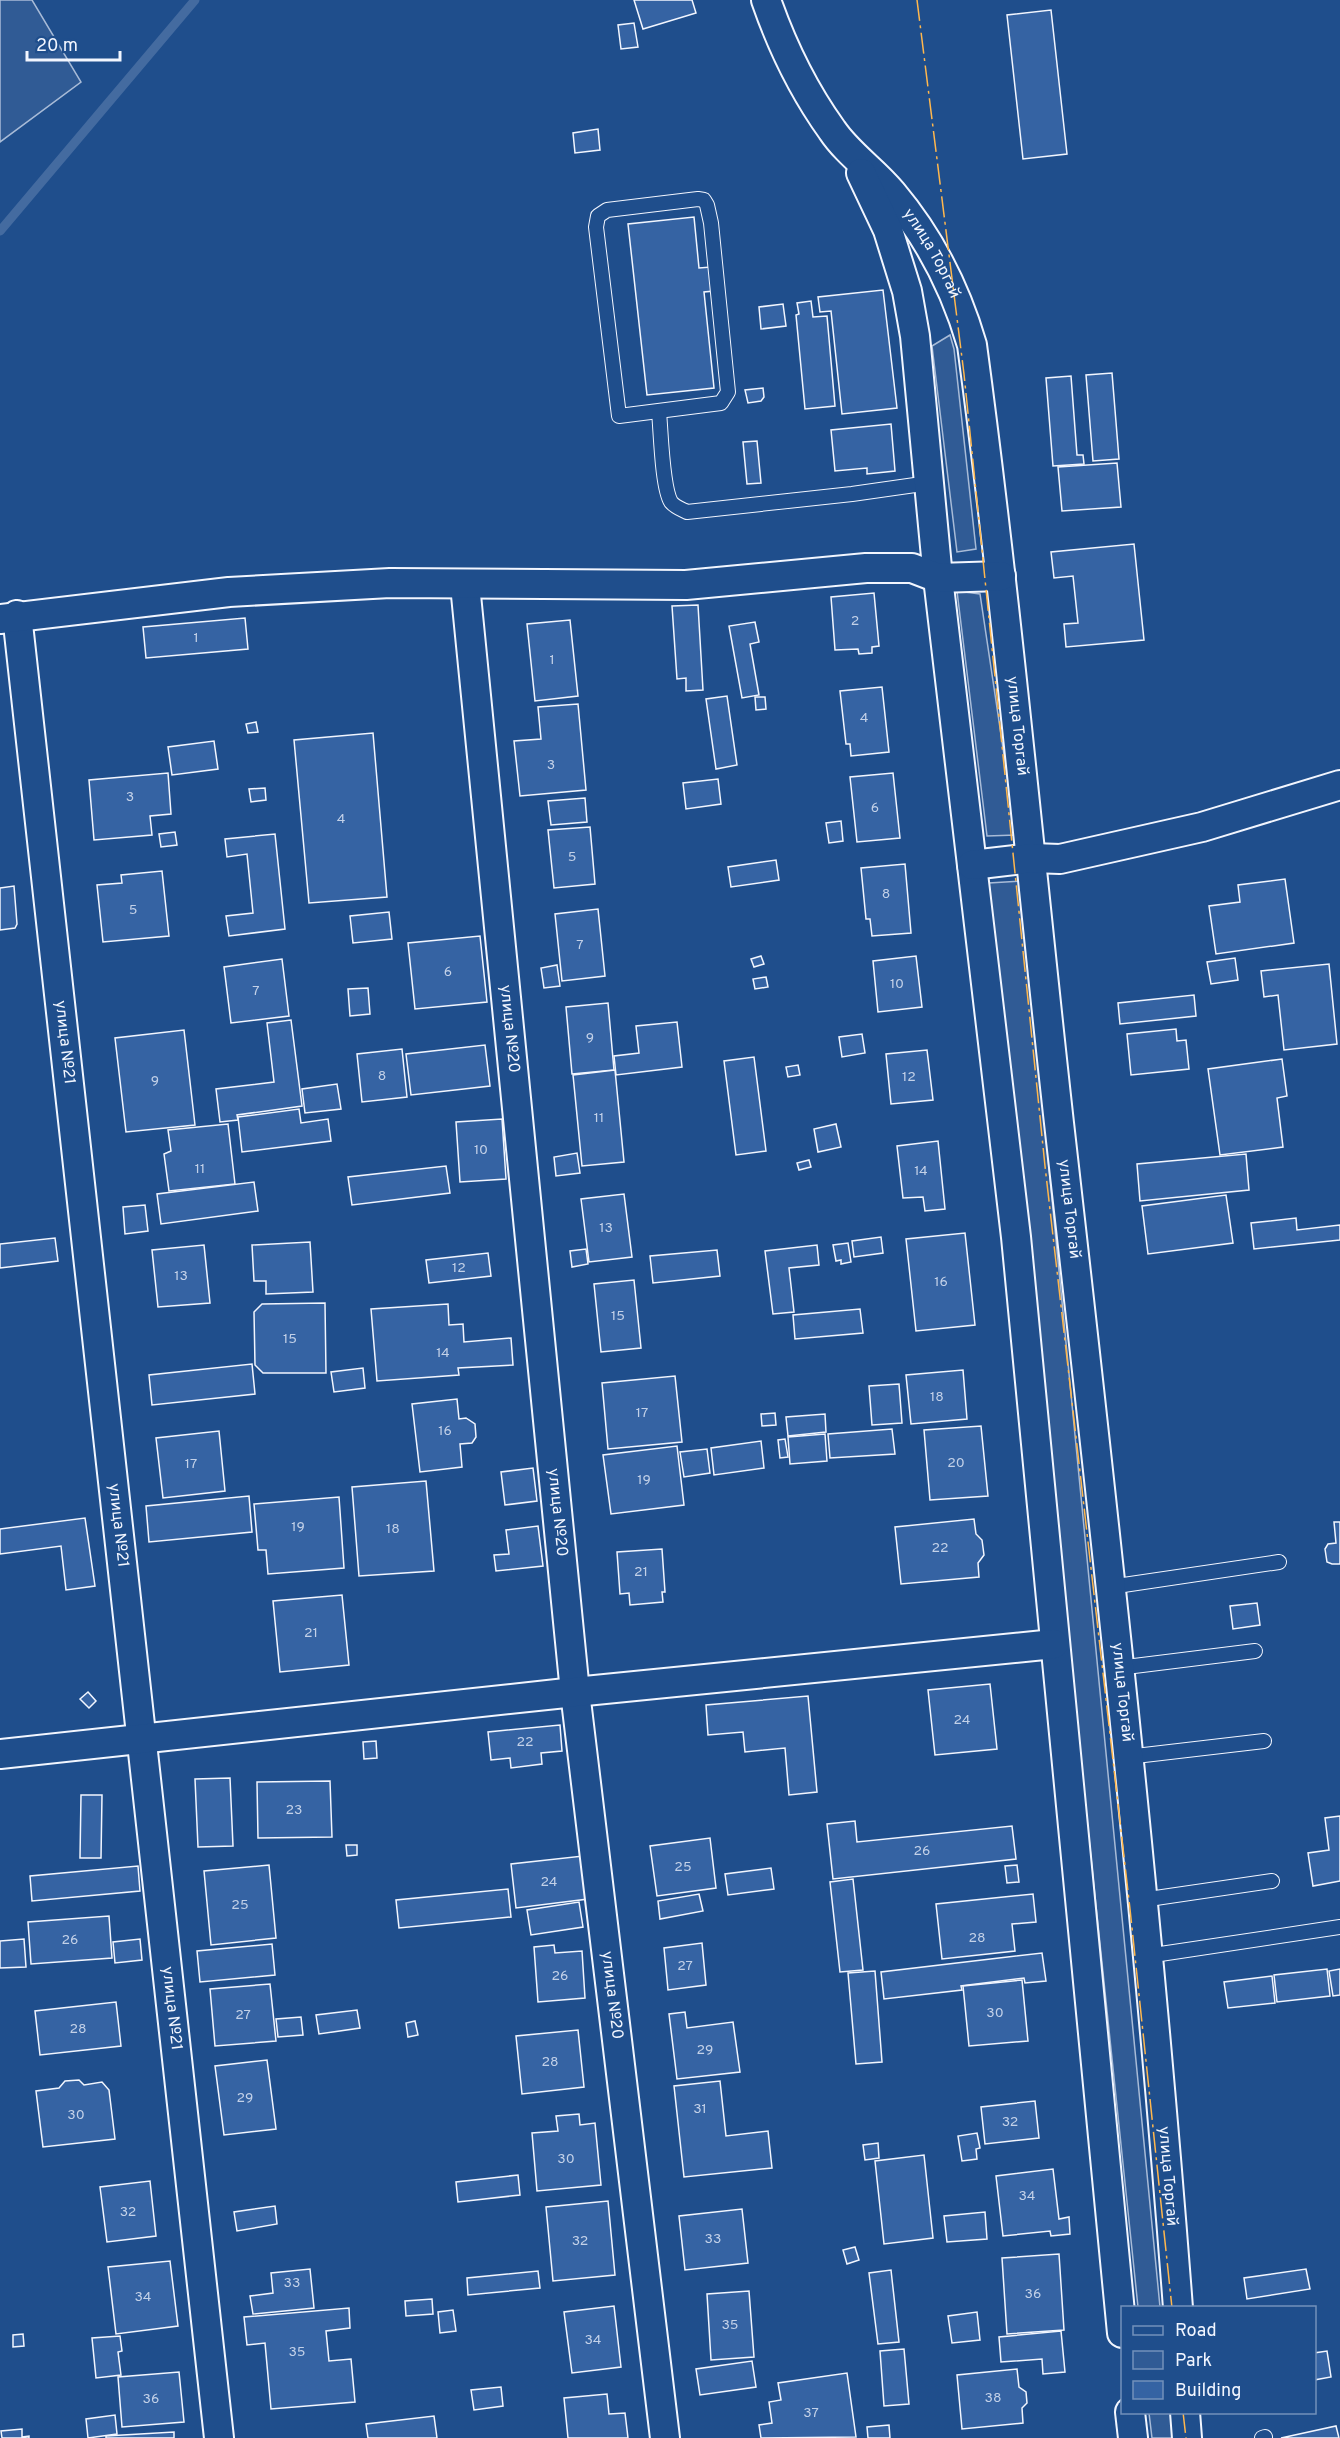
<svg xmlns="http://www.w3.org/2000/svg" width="1340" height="2438" font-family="Overpass,sans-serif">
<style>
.green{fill:#305b95;stroke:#a8bbd7;stroke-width:1.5}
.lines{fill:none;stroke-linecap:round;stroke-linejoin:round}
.stream{stroke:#446ba0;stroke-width:9}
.building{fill:#3563a3;stroke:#f2f6ff;stroke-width:1.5}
.lane-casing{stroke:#f2f6ff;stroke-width:16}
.street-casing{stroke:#f2f6ff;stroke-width:32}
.lane{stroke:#1f4e8c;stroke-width:14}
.street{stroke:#1f4e8c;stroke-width:28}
.power{stroke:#ffb74d;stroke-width:1.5;stroke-dasharray:21 4.5 3 4.5;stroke-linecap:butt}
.labels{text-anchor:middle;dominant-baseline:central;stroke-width:4.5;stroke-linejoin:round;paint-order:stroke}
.number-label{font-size:14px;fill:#c3d1e8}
.street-label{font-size:16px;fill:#f2f6ff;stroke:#1f4e8c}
</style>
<rect width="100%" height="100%" fill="#1f4e8c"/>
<!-- green -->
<g class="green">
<polygon points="0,0 32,0 81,82 0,142"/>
<polygon points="950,335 954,349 976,549 957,552 932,346"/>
<polygon points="957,591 980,594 1016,835 987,836"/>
<polygon points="1021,881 1160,2307 1138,2307 989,883"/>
<polygon points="1149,2413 1171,2413 1173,2438 1152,2438"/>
</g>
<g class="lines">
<!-- stream -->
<polyline class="stream" points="0,231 195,0"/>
</g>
<!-- building -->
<g class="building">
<polygon points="634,0 692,0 696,13 643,29"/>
<polygon points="1051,10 1067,154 1023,159 1007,15"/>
<polygon points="634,23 638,47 621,49 618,25"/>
<polygon points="598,129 600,150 575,153 573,133"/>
<polygon points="694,217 699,268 711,267 714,291 704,292 714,388 647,395 628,224"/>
<polygon points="883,290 897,408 842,414 831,311 820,312 818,297"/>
<polygon points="811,301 813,317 827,316 835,406 805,409 796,315 799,314 797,303"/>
<polygon points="783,304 786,326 761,329 759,307"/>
<polygon points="1112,373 1119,459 1093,461 1086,375"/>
<polygon points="1071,376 1077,455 1083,455 1084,464 1053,466 1046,378"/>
<polygon points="763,388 764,397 761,401 748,403 745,390"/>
<polygon points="891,424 895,471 867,474 867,468 835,471 831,430"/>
<polygon points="757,441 761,483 747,484 743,442"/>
<polygon points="1117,463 1121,507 1062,511 1058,467"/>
<polygon points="1134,544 1144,640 1066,647 1064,624 1078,623 1073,576 1054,578 1051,552"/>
<polygon points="874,593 879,646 872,647 872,653 859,654 858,649 835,650 831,597"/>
<polygon points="698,605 703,690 686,691 686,678 677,679 672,606"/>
<polygon points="245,618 248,649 146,658 143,627"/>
<polygon points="570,620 578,696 535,701 527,624"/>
<polygon points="755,622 759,642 750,644 759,695 742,698 729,626"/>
<polygon points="882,687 889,752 851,756 850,744 846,744 840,691"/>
<polygon points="727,696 737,765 716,769 706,699"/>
<polygon points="755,697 765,697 766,709 756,710"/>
<polygon points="578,704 586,790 520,796 514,741 541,739 538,707"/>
<polygon points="256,722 258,732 248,733 246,724"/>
<polygon points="373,733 387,897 309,903 294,740"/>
<polygon points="214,741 218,769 172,775 168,747"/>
<polygon points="168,773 171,814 150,816 152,835 94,840 89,780"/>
<polygon points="893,773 900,838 857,842 850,777"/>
<polygon points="718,779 721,804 686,809 683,783"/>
<polygon points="265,788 266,800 251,802 249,789"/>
<polygon points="585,798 587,822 551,825 548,801"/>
<polygon points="841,821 843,841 829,843 826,823"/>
<polygon points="590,827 595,884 554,888 548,830"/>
<polygon points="175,832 177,845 161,847 159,834"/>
<polygon points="275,834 285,929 229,936 226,916 253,913 247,854 227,857 225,839"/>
<polygon points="776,860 779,880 731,887 728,867"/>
<polygon points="905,864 911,933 872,936 870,919 866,919 861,868"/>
<polygon points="162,871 169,936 103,942 97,885 122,883 121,875"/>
<polygon points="1285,879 1294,943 1216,954 1209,906 1240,902 1238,885"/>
<polygon points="14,886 17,924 15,928 0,930 0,888"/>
<polygon points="598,909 605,976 562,981 555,914"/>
<polygon points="389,912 392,939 353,943 350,916"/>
<polygon points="480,936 487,1002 415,1009 408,943"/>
<polygon points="761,956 764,964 754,967 751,959"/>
<polygon points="916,956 922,1007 878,1012 873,961"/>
<polygon points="1235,958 1238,980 1211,984 1207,962"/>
<polygon points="282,959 289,1016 231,1023 224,967"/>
<polygon points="1329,964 1337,1044 1284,1050 1278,995 1264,997 1261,971"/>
<polygon points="557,965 560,986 544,988 541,968"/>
<polygon points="766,977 768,987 755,989 753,979"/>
<polygon points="368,988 370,1014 350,1016 348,989"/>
<polygon points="1194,995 1196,1016 1120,1024 1118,1003"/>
<polygon points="608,1003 614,1070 572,1074 566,1007"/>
<polygon points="291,1020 302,1106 237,1115 238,1120 220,1122 216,1089 274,1082 267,1023"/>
<polygon points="677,1022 682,1067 616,1075 614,1056 639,1053 636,1026"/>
<polygon points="1176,1029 1177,1041 1186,1040 1189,1069 1131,1075 1127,1034"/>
<polygon points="184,1030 195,1125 126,1132 115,1038"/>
<polygon points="862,1034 865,1053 842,1057 839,1037"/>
<polygon points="485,1045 490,1086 411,1095 406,1054"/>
<polygon points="402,1049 407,1097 362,1102 357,1054"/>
<polygon points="927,1050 933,1100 891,1104 886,1054"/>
<polygon points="754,1057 766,1151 736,1155 724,1061"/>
<polygon points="1282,1059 1287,1096 1277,1098 1283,1147 1220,1155 1208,1069"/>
<polygon points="798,1065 800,1075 788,1077 786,1067"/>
<polygon points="615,1070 624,1162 582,1166 573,1075"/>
<polygon points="337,1084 341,1109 305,1113 302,1089"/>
<polygon points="299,1109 301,1123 328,1119 331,1141 242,1152 238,1117"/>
<polygon points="502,1119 506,1179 460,1182 456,1122"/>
<polygon points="228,1124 235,1184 169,1191 164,1154 171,1151 168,1130"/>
<polygon points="836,1124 841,1147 818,1152 814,1129"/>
<polygon points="938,1141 945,1209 925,1211 923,1197 903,1198 897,1146"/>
<polygon points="577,1153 580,1173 556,1176 554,1157"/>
<polygon points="1246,1154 1249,1190 1140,1201 1137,1164"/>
<polygon points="809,1160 811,1167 799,1170 797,1163"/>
<polygon points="446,1166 450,1193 352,1205 348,1177"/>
<polygon points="254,1182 258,1211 161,1224 157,1194"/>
<polygon points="624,1194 632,1257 589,1262 581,1199"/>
<polygon points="1226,1195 1233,1243 1148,1254 1142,1206"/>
<polygon points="145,1205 148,1231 125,1234 123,1207"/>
<polygon points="1296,1218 1297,1230 1340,1225 1340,1240 1254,1249 1251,1223"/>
<polygon points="965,1233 975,1325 916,1331 906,1239"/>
<polygon points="881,1237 883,1253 854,1257 852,1241"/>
<polygon points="55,1238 58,1261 0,1268 0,1244"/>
<polygon points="310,1242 313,1292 266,1294 266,1281 254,1281 252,1245"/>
<polygon points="848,1243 851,1262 841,1264 841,1260 836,1261 833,1245"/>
<polygon points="204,1245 210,1303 158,1307 152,1250"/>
<polygon points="817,1245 819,1265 789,1268 794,1312 773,1314 765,1251"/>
<polygon points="586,1249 588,1264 572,1267 570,1251"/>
<polygon points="717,1250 720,1276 653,1283 650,1256"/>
<polygon points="488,1253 491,1276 429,1283 426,1260"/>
<polygon points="634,1280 641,1348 601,1352 594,1284"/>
<polygon points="325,1303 326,1373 263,1373 255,1365 254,1312 262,1304"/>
<polygon points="448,1304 449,1325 463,1324 464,1342 511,1338 513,1365 458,1368 459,1375 377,1381 371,1309"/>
<polygon points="860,1309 863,1333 795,1339 793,1315"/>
<polygon points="252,1364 255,1394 152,1405 149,1375"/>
<polygon points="363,1368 365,1388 334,1392 331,1372"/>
<polygon points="963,1370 967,1419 911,1424 906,1375"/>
<polygon points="675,1376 682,1442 608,1449 602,1383"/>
<polygon points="899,1384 902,1423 872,1425 869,1386"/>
<polygon points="457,1399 459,1419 466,1418 475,1424 476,1437 472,1443 460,1444 462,1467 420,1472 412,1404"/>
<polygon points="775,1413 776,1425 762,1426 761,1414"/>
<polygon points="825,1414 826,1432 788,1436 786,1417"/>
<polygon points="981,1426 988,1496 930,1500 924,1430"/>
<polygon points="892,1429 895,1454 830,1458 828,1434"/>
<polygon points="219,1431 225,1491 163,1498 156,1438"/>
<polygon points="825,1434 827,1461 790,1464 788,1437"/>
<polygon points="785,1439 788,1457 780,1458 778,1440"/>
<polygon points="761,1441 764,1468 714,1475 711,1448"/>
<polygon points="677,1446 684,1505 611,1514 603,1455"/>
<polygon points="707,1449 710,1473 684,1477 680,1452"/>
<polygon points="533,1468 537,1501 505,1505 501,1472"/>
<polygon points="426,1481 434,1571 359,1576 352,1487"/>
<polygon points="249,1496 252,1532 149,1542 146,1506"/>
<polygon points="339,1497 344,1568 268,1574 266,1550 258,1550 254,1504"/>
<polygon points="85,1518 95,1586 66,1590 61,1546 0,1554 0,1529"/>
<polygon points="974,1519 976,1534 982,1540 984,1555 978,1563 979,1577 901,1584 895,1527"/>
<polygon points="1334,1522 1340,1522 1340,1564 1332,1564 1327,1562 1325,1549 1328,1544 1336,1543"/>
<polygon points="538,1526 543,1566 496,1571 494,1555 509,1554 506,1530"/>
<polygon points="662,1549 665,1592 662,1592 663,1602 630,1605 629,1593 620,1594 617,1552"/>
<polygon points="342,1595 349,1665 280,1672 273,1601"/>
<polygon points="1257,1603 1260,1625 1233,1629 1230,1606"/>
<polygon points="990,1684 997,1749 935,1755 928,1690"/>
<polygon points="88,1692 96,1701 89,1708 80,1699"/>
<polygon points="808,1696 817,1792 789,1795 785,1748 745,1752 743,1732 708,1735 706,1705"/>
<polygon points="560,1725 562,1751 541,1753 542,1764 511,1768 510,1758 491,1760 488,1732"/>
<polygon points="376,1741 377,1758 364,1759 363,1742"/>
<polygon points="230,1778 233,1846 198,1847 195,1779"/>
<polygon points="330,1781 332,1837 258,1838 257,1782"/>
<polygon points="81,1795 102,1795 101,1858 80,1858"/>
<polygon points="1340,1816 1340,1881 1313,1886 1308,1853 1329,1850 1325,1818"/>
<polygon points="855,1821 857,1842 1012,1826 1016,1859 833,1879 827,1824"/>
<polygon points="710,1838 716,1888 657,1896 650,1846"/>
<polygon points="346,1845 357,1845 357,1855 347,1856"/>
<polygon points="583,1856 588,1899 516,1908 511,1864"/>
<polygon points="269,1865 276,1938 211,1945 204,1871"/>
<polygon points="1017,1865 1019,1882 1007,1883 1005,1866"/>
<polygon points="138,1866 140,1891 32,1901 30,1876"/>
<polygon points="771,1868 774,1889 728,1895 725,1874"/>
<polygon points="853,1879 863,1970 840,1972 830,1882"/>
<polygon points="508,1889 511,1917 399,1928 396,1900"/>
<polygon points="699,1894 703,1911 660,1919 658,1901"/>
<polygon points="1033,1894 1036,1922 1012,1924 1015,1951 942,1959 936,1904"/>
<polygon points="579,1902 583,1927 531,1935 527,1910"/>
<polygon points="109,1916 112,1958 31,1964 28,1922"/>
<polygon points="24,1939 26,1967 0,1968 0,1941"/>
<polygon points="140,1939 142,1960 115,1963 113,1942"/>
<polygon points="702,1943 706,1985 668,1990 664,1948"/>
<polygon points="272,1944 275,1975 200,1982 197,1951"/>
<polygon points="554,1945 555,1953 582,1951 585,1998 538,2002 534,1947"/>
<polygon points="1042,1953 1046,1981 1025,1983 1024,1978 961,1986 962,1990 884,1999 881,1972"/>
<polygon points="1327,1969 1330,1996 1277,2002 1274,1975"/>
<polygon points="1340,1969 1340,1995 1333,1996 1329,1971"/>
<polygon points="875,1971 882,2062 856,2064 848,1973"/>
<polygon points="1272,1976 1275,2003 1228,2008 1224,1982"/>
<polygon points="1022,1980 1028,2041 969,2046 963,1986"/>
<polygon points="270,1984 276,2041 215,2046 210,1989"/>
<polygon points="116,2002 121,2046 40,2055 35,2011"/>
<polygon points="357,2010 360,2028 319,2034 316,2015"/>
<polygon points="685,2012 687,2028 733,2022 740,2072 677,2079 669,2014"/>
<polygon points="301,2017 303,2035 278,2037 276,2019"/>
<polygon points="415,2021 418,2035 408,2037 406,2023"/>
<polygon points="578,2030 584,2087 522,2094 516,2036"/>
<polygon points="267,2060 276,2129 224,2135 215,2066"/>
<polygon points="79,2080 84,2085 102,2082 109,2090 115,2139 43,2147 36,2091 59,2088 65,2081"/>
<polygon points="720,2081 726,2136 768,2131 772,2168 684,2177 674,2086"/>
<polygon points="1035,2101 1039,2138 985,2144 981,2107"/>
<polygon points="579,2114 580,2125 595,2123 601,2185 537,2191 532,2133 558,2131 556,2116"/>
<polygon points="977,2133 980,2148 976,2149 977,2159 962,2161 958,2136"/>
<polygon points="878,2143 879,2158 865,2160 863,2145"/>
<polygon points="924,2155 933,2238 884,2244 875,2161"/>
<polygon points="1053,2169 1059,2219 1069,2217 1070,2234 1051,2236 1050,2231 1003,2236 996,2176"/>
<polygon points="518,2175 520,2195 458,2202 456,2182"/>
<polygon points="150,2181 156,2236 107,2242 100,2187"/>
<polygon points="608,2201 615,2275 553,2281 546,2207"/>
<polygon points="275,2206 277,2224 237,2231 234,2212"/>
<polygon points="742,2209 748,2263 685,2270 679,2216"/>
<polygon points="985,2212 987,2239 947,2242 944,2216"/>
<polygon points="855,2247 859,2260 847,2264 843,2250"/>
<polygon points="1059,2254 1064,2330 1007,2334 1002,2258"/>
<polygon points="170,2261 178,2326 116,2334 108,2267"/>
<polygon points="310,2269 314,2308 253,2314 250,2296 273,2293 271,2273"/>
<polygon points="1306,2269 1310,2289 1247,2299 1244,2278"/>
<polygon points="891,2270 899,2342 878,2344 869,2273"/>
<polygon points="538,2271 540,2288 468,2295 467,2278"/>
<polygon points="749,2291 754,2357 711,2360 707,2294"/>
<polygon points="432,2299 433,2314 406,2316 405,2301"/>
<polygon points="614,2306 621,2367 572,2373 564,2312"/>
<polygon points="349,2308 350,2328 326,2331 329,2361 351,2359 355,2402 271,2409 265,2343 247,2345 244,2317"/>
<polygon points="453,2310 456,2331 440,2333 438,2312"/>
<polygon points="977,2312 980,2340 952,2343 948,2316"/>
<polygon points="1061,2331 1065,2372 1043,2374 1042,2359 1001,2362 999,2337"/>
<polygon points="23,2334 24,2346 13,2347 13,2335"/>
<polygon points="120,2336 122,2351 118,2352 121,2375 96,2378 92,2338"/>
<polygon points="904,2349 909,2404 884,2406 880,2351"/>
<polygon points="1327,2351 1331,2377 1314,2380 1314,2353"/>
<polygon points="752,2361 756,2387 700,2395 696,2369"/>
<polygon points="1017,2369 1019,2387 1026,2392 1027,2403 1022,2408 1023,2423 962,2429 957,2375"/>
<polygon points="179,2372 184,2422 122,2427 118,2377"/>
<polygon points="847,2373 856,2437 761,2438 759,2425 772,2423 769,2402 781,2400 778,2383"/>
<polygon points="501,2387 503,2406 474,2410 471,2390"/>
<polygon points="607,2394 609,2414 625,2413 628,2438 568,2438 564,2398"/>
<polygon points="115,2415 117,2434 88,2438 86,2419"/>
<polygon points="434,2416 437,2438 368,2438 366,2424"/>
<polygon points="889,2425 890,2438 868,2438 867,2427"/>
<polygon points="1336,2426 1339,2438 1281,2438"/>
<polygon points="22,2429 22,2437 29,2436 29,2438 2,2438 1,2431"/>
<polygon points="174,2432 174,2438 106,2438 106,2436"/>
</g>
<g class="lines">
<defs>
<g id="lane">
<polygon points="698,199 704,200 707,205 711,223 728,392 721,403 619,416 596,227 598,216 607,210"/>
<path d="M659,412C661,432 662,487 671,502C675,507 681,509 687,512L852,494L929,483"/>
<polyline points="1110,1587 1279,1562"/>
<polyline points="1118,1668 1255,1651"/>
<polyline points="1127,1757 1264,1741"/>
<polyline points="1142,1900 1272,1881"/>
<polyline points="1147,1956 1340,1927"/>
<polyline points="1262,2438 1265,2437"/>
</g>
<g id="street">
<path id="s1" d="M766,0C782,46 804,91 832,130C848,154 873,170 892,193C929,237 956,290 972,345C1007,604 1030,864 1059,1123C1104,1517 1148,1912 1178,2308"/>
<polyline points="861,173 888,230 907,291 915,336 938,578 1016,1237 1122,2333"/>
<path id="s2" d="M465,585L575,1692L665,2438"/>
<path id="s3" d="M17,615L219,2438"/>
<polyline points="0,619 229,592 390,583 686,585 866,568 912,568 938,578 1001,576"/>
<polyline points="972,865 1032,858 1060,859 1202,827 1340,785"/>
<polyline points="0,1754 575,1692 1054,1644"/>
<polyline points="1130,2412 1133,2438"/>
<polyline points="1185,2412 1187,2438"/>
</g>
</defs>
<!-- lane casing -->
<use href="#lane" class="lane-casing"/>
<!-- street casing -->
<use href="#street" class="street-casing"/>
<!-- lane -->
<use href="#lane" class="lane"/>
<!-- street -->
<use href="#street" class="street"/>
<!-- power -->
<g class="power">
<polyline points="917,0 964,374 1045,1166 1130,1909 1172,2308"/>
<polyline points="1183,2412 1186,2438"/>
</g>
</g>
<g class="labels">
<!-- number labels -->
<g class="number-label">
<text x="855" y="621">2</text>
<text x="196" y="638">1</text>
<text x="552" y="660">1</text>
<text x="864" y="718">4</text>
<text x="551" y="765">3</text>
<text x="130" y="797">3</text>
<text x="875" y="808">6</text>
<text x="341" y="819">4</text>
<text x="572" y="857">5</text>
<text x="886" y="894">8</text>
<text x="133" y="910">5</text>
<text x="580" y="945">7</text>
<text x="448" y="972">6</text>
<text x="897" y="984">10</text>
<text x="256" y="991">7</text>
<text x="590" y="1038">9</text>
<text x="382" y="1076">8</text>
<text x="909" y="1077">12</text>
<text x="155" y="1081">9</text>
<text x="599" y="1118">11</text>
<text x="481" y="1150">10</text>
<text x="200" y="1169">11</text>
<text x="921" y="1171">14</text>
<text x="606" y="1228">13</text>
<text x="459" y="1268">12</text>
<text x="181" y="1276">13</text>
<text x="941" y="1282">16</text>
<text x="618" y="1316">15</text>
<text x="290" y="1339">15</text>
<text x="443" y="1353">14</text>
<text x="937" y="1397">18</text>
<text x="642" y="1413">17</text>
<text x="445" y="1431">16</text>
<text x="956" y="1463">20</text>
<text x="191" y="1464">17</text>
<text x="644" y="1480">19</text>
<text x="298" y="1527">19</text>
<text x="393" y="1529">18</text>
<text x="940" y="1548">22</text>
<text x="641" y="1572">21</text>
<text x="311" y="1633">21</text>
<text x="962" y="1720">24</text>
<text x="525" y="1742">22</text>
<text x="294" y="1810">23</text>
<text x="922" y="1851">26</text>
<text x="683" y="1867">25</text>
<text x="549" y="1882">24</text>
<text x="240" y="1905">25</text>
<text x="977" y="1938">28</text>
<text x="70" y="1940">26</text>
<text x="685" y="1966">27</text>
<text x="560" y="1976">26</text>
<text x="995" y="2013">30</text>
<text x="243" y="2015">27</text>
<text x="78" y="2029">28</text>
<text x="705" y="2050">29</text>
<text x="550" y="2062">28</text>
<text x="245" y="2098">29</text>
<text x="700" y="2109">31</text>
<text x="76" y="2115">30</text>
<text x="1010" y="2122">32</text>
<text x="566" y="2159">30</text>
<text x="1027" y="2196">34</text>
<text x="128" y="2212">32</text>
<text x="713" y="2239">33</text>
<text x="580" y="2241">32</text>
<text x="292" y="2283">33</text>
<text x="1033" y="2294">36</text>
<text x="143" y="2297">34</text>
<text x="730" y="2325">35</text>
<text x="593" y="2340">34</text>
<text x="297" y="2352">35</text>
<text x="993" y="2398">38</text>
<text x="151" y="2399">36</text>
<text x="811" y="2413">37</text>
</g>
<!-- street labels -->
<g class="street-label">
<text stroke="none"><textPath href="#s1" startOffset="306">улица Торгай</textPath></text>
<text stroke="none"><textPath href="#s1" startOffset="790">улица Торгай</textPath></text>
<text stroke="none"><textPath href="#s2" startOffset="446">улица №20</textPath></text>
<text stroke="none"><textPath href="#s3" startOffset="430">улица №21</textPath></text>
<text stroke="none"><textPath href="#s1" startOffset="1276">улица Торгай</textPath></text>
<text stroke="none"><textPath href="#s2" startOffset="932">улица №20</textPath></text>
<text stroke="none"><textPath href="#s3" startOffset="916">улица №21</textPath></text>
<text stroke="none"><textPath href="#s1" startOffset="1762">улица Торгай</textPath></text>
<text stroke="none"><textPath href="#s2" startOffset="1418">улица №20</textPath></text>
<text stroke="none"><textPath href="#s3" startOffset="1402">улица №21</textPath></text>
<text stroke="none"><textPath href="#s1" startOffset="2248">улица Торгай</textPath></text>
</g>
</g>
<!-- legend -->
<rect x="1121" y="2306" width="195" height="108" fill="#1f4e8c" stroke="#7391ba" stroke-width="1.5"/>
<rect x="1133" y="2326" width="30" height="9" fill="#1f4e8c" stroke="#7391ba" stroke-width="1.5"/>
<text x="1175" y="2336" font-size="18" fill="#f2f6ff">Road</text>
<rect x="1133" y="2351" width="30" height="18" fill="#305b95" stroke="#7391ba" stroke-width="1.5"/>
<text x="1175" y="2366" font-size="18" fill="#f2f6ff">Park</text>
<rect x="1133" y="2381" width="30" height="18" fill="#3563a3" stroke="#7391ba" stroke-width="1.5"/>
<text x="1175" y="2396" font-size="18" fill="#f2f6ff">Building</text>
<!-- scale -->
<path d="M27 51v9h93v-9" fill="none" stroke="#f2f6ff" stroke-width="3"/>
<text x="36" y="51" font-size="18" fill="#f2f6ff" stroke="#1f4e8c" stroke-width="4.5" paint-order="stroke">20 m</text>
</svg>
